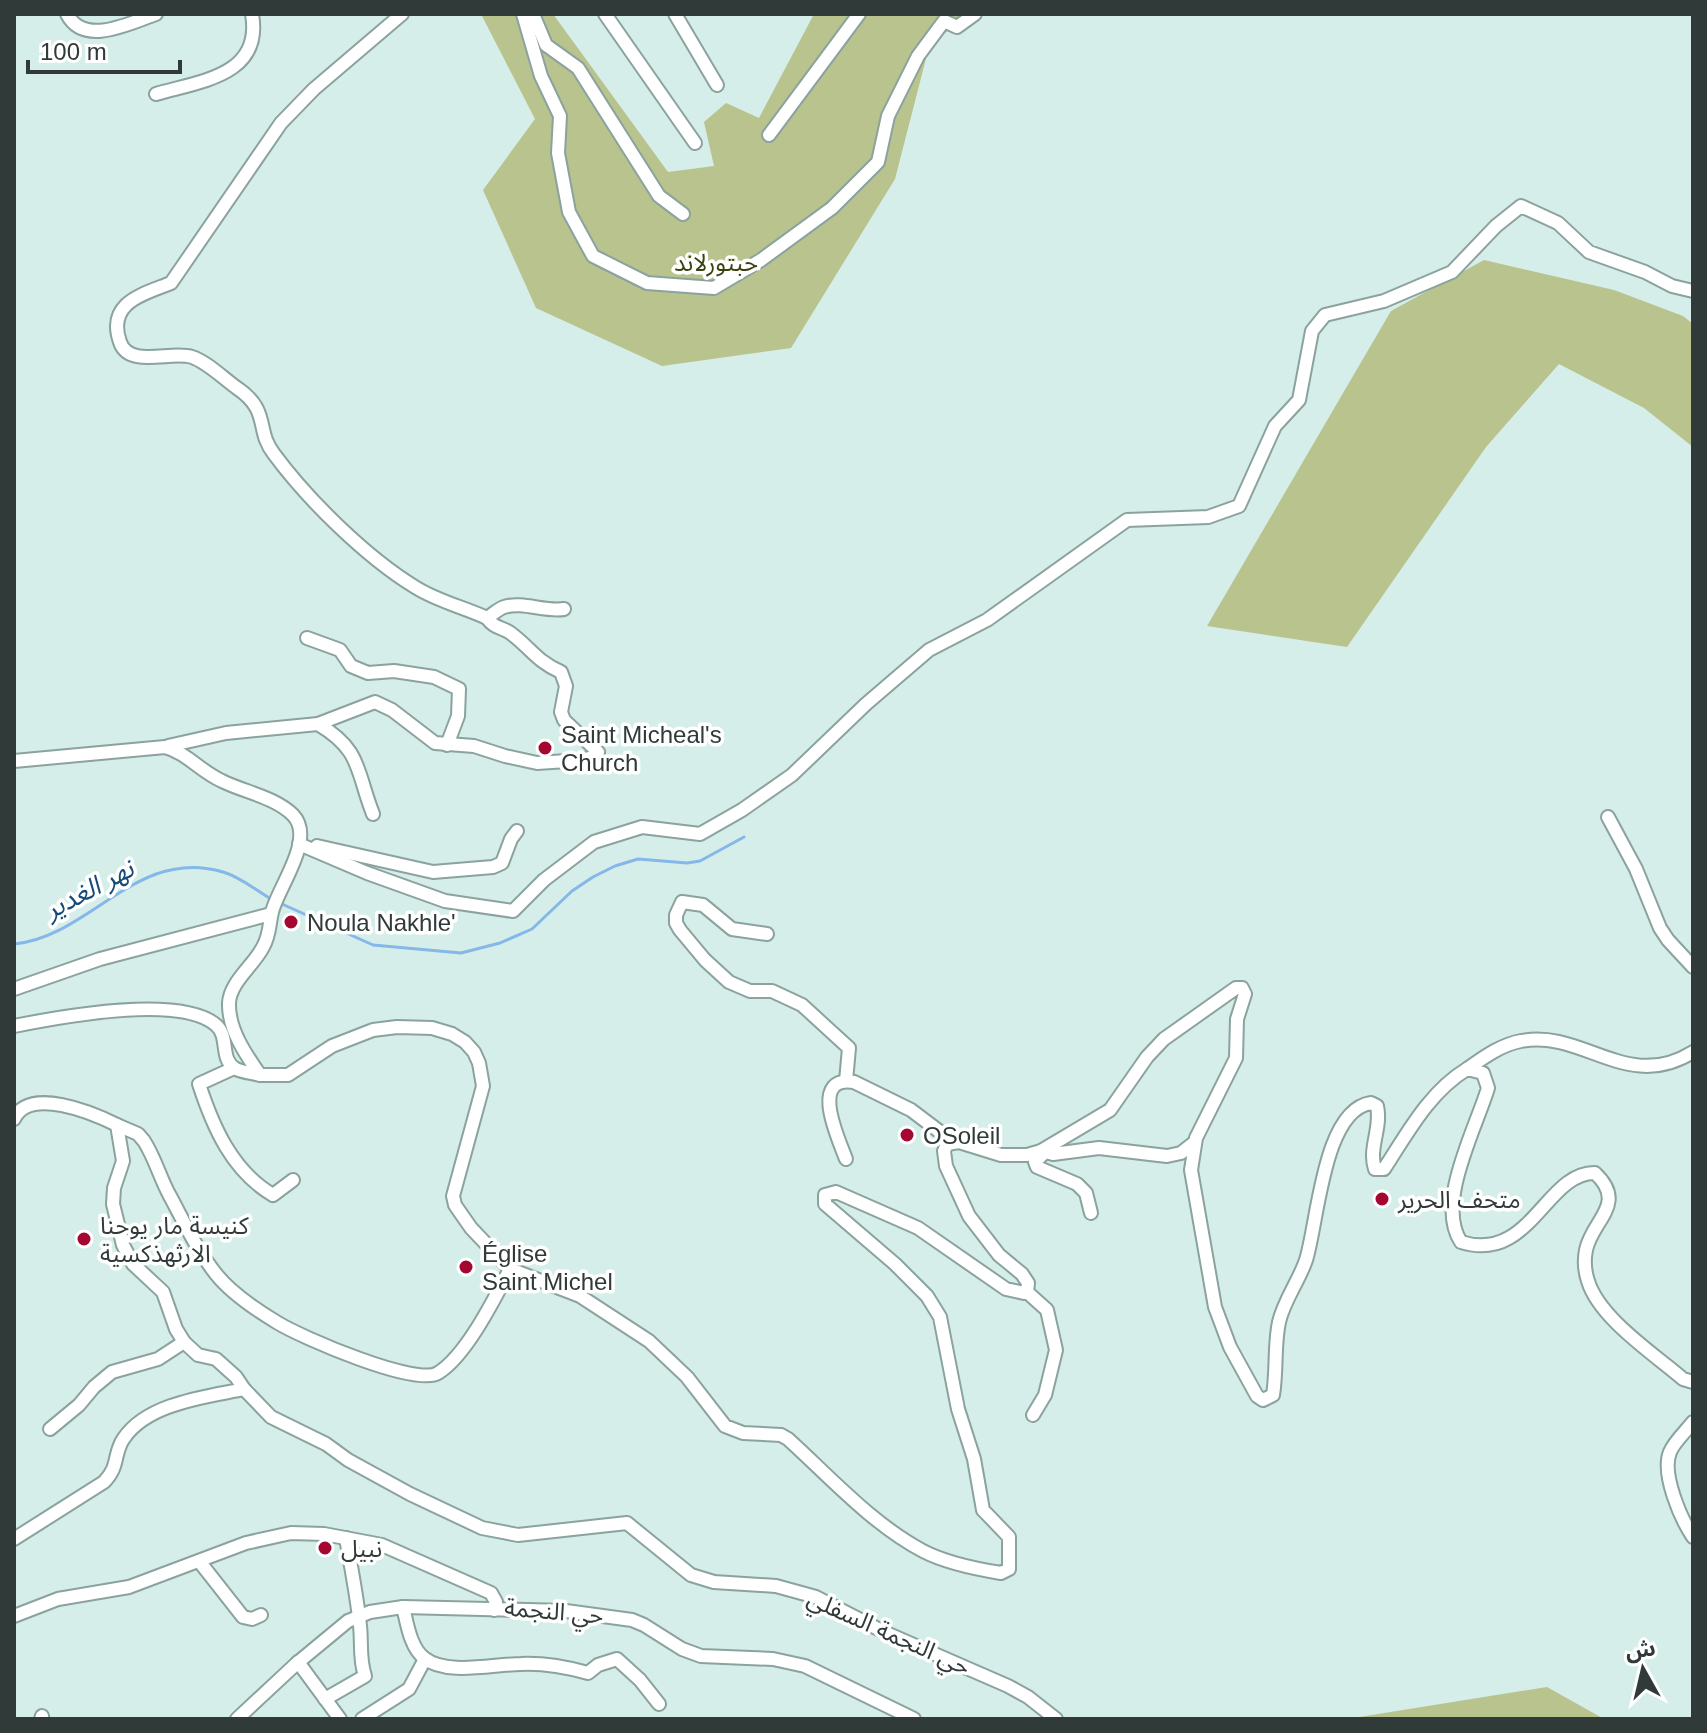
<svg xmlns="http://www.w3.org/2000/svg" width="1707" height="1733" font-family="Helvetica,'Noto Sans Arabic',sans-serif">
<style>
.green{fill:#b8c38d}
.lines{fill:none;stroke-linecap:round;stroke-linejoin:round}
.stream{stroke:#85b7e9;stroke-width:3}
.minor-casing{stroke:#8ba29e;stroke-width:16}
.minor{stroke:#fff;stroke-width:12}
.poi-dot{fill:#a4072f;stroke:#fff;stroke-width:3}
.labels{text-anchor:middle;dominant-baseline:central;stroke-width:7;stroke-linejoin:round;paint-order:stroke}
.park-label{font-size:24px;fill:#3b4210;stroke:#fff}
.poi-label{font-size:24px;fill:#303a38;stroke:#fff;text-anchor:start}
.street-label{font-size:24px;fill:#303a38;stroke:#fff}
.water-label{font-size:26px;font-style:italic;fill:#164a79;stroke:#fff}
</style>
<rect width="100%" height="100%" fill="#d5eee9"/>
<!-- green -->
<g class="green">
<polygon points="481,14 553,14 668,172 714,166 704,122 726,103 759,118 814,14 973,14 930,43 895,179 791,348 662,366 536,308 483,190 535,119"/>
<polygon points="1484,260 1614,290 1683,316 1693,324 1693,447 1644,408 1559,364 1486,447 1347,647 1207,626 1391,311"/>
<polygon points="1547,1687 1604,1719 1347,1719"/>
</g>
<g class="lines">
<!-- stream -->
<g class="stream">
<polyline points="282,904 373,945 461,953 500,943 532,929 572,891 593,877 615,866 638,859 687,863 700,861 744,837"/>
<path d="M14,944C90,937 137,846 223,872C241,877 255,890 271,899"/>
</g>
<defs>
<g id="minor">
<path d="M67,14C84,47 130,23 156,14"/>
<path d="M402,14L314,89L281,123L171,283C144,294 106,302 120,342C129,369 172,350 192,357C207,362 223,378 237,388C271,411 255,430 274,454C308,500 366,557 415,587C437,601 463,607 487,618C492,615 498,609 504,607C523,601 544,612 564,609"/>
<polyline points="523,14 541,76 560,116 558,153 569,212 593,256 647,283 714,288 761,260 832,208 878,162 888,116 918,56 944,21 957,27 975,14"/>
<polyline points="533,14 546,45 578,68 659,196 683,214"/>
<polyline points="605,14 695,143"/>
<polyline points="675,14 717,85"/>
<path d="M156,94C200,81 263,76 252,14"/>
<polyline points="769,135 859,14"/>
<polyline points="307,638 340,650 351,666 368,673 394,671 434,677 459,689 458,716 447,745"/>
<path d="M318,724C362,750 356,771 373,814"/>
<path d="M168,746L226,733L318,724L375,702L392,710L435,743L474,746L505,756L537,763L582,760L596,756L598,752L564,720L561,712L566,686L561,672C537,662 529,646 509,632C500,627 493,627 487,618"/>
<path d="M14,761L165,747C187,753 200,771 222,781C244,792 275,797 293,815C316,839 278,887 272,912C269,924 270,935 263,947C254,965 230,982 229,1003C228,1029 246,1055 260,1075H288L332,1046L373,1030L397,1027L432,1028L452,1034L465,1042L474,1052L479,1063L483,1086L453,1196L455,1205L471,1228L510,1269L580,1296L649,1341L687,1377L725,1426L743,1433L781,1435L788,1439C830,1477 872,1524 923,1551C946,1563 976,1569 1001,1573L1009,1569V1537L983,1510L974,1459L958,1409L940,1317L927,1296L895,1264L825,1204V1195L836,1192L918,1228L1006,1289L1024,1293L1027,1292L1028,1283L1022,1274L999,1255L969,1216L946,1166L944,1151L947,1144L959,1142L1001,1155H1027L1041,1151L1110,1110L1147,1057L1164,1039L1236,988H1242L1245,994L1237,1019L1236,1058L1196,1138L1191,1170L1215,1307L1230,1347L1257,1396L1263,1400L1273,1395C1277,1371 1274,1345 1279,1322C1284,1300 1299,1281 1306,1260C1318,1222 1323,1110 1371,1103L1377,1106C1382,1128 1368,1148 1375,1169H1384C1407,1134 1429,1092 1467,1069L1483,1073L1488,1088C1476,1128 1435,1204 1461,1242C1530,1264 1546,1172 1595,1173C1628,1204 1592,1220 1586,1250C1584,1260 1585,1272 1588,1281C1599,1318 1654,1354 1683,1379L1693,1382"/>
<polyline points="1608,817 1636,869 1660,928 1668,940 1693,967"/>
<polyline points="299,844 367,873 445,901 513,911 544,880 594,842 642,827 700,834 742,810 792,775 866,704 929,650 987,620 1127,520 1208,517 1239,506 1275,426 1299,400 1312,331 1325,315 1384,301 1452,272 1496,226 1521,206 1558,223 1589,252 1645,272 1672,286 1693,291"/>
<polyline points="317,846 433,872 493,867 502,863 511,839 517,831"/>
<polyline points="767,934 732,929 703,905 682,902 676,915 676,923 680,930 705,960 729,982 750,991 772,991 802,1005 849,1048 846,1081"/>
<polyline points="14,989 100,959 271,914"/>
<path d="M14,1026C59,1017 180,994 216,1025C230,1037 219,1060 236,1069C242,1072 252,1073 260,1075"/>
<path d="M234,1068L199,1084C213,1127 232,1171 273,1195L293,1180"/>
<path d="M1467,1069C1483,1058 1500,1045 1521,1041C1583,1029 1627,1093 1693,1052"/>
<path d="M14,1119C29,1086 93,1113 117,1125L123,1161L114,1188L113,1204L123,1245L133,1264L163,1292L176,1329L184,1342L198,1355L216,1359L236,1377L244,1389C206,1397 148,1403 124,1438C113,1453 120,1466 104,1482L14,1539"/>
<path d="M117,1125L138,1134L144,1141C155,1158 160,1178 170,1196C184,1222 197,1250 216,1274C231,1293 258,1311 278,1323C301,1337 416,1387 438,1373C466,1356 495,1298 510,1269"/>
<polyline points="1041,1151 1053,1154 1099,1148 1167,1156 1181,1153 1195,1142"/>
<polyline points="1045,1152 1035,1162 1037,1167 1077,1184 1086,1193 1091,1213"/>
<path d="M846,1159C839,1140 808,1075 854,1082L911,1110L952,1141"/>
<polyline points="1027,1292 1047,1310 1056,1350 1045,1395 1033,1415"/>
<polyline points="244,1389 271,1417 326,1444 348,1460 410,1494 482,1528 518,1535 627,1523 691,1575 714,1582 776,1586 816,1597 884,1632 1008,1686 1028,1697 1056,1719"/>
<path d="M1693,1422C1686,1431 1674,1442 1670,1452C1661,1474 1681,1519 1693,1537"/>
<polyline points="50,1429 79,1405 94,1387 112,1372 158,1359 184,1342"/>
<polyline points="199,1561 243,1617 252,1619 261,1615"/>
<path d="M403,1607C407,1623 410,1647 424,1658C447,1676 493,1664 521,1664C543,1663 566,1667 588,1673L598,1665L617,1659L640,1680L659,1704"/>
<polyline points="14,1616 58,1599 129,1587 246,1543 291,1533 324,1534 382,1545 491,1593 496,1602 494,1610"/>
<polyline points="298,1662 340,1719"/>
<path d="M325,1699L365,1676C359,1659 362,1643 360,1626C357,1596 351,1567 346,1538"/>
<polyline points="41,1719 42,1716"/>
<polyline points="237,1719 296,1664 348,1621 370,1612 403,1607 566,1611 632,1620 644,1625 682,1649 701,1656 773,1659 805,1666 914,1719"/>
<polyline points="362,1719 409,1689 425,1659"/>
</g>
</defs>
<!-- minor casing -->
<use href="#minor" class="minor-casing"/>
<!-- minor -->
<use href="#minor" class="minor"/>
</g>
<!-- markers -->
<g class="poi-dot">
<circle cx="545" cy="748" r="8"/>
<circle cx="291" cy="922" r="8"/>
<circle cx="907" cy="1135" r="8"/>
<circle cx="1382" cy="1199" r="8"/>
<circle cx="84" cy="1239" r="8"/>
<circle cx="466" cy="1267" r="8"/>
<circle cx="325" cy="1548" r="8"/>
</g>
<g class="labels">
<!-- park labels -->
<g class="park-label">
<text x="716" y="262">حبتورلاند</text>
</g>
<!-- poi labels -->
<g class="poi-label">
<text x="561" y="734">Saint Micheal's<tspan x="561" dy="28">Church</tspan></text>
<text x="307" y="922">Noula Nakhle'</text>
<text x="923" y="1135">OSoleil</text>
<text x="1398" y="1199">متحف الحرير</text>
<text x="100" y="1225">كنيسة مار يوحنا<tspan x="100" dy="28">الارثهذكسية</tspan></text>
<text x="482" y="1253">Église<tspan x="482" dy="28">Saint Michel</tspan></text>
<text x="341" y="1548">نبيل</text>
</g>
<!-- street labels -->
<g class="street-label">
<text transform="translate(554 1611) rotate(5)">حي النجمة</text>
<text transform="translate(889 1632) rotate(24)">حي النجمة السفلي</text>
</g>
<!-- water labels -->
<g class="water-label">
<text transform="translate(89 889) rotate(-28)">نهر الغدير</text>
</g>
</g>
<!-- border -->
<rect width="1707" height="1733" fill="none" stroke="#303a38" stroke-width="32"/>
<!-- north arrow -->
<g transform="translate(1643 1669) rotate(352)" stroke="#ffffff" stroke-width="6" paint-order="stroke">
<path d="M0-6L14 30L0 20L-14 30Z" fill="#303a38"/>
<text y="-12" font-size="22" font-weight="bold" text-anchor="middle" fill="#303a38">ش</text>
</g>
<!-- scale -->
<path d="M28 60v12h152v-12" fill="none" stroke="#303a38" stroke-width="4"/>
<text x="40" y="60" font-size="24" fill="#303a38" stroke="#ffffff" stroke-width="6" paint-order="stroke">100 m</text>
</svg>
